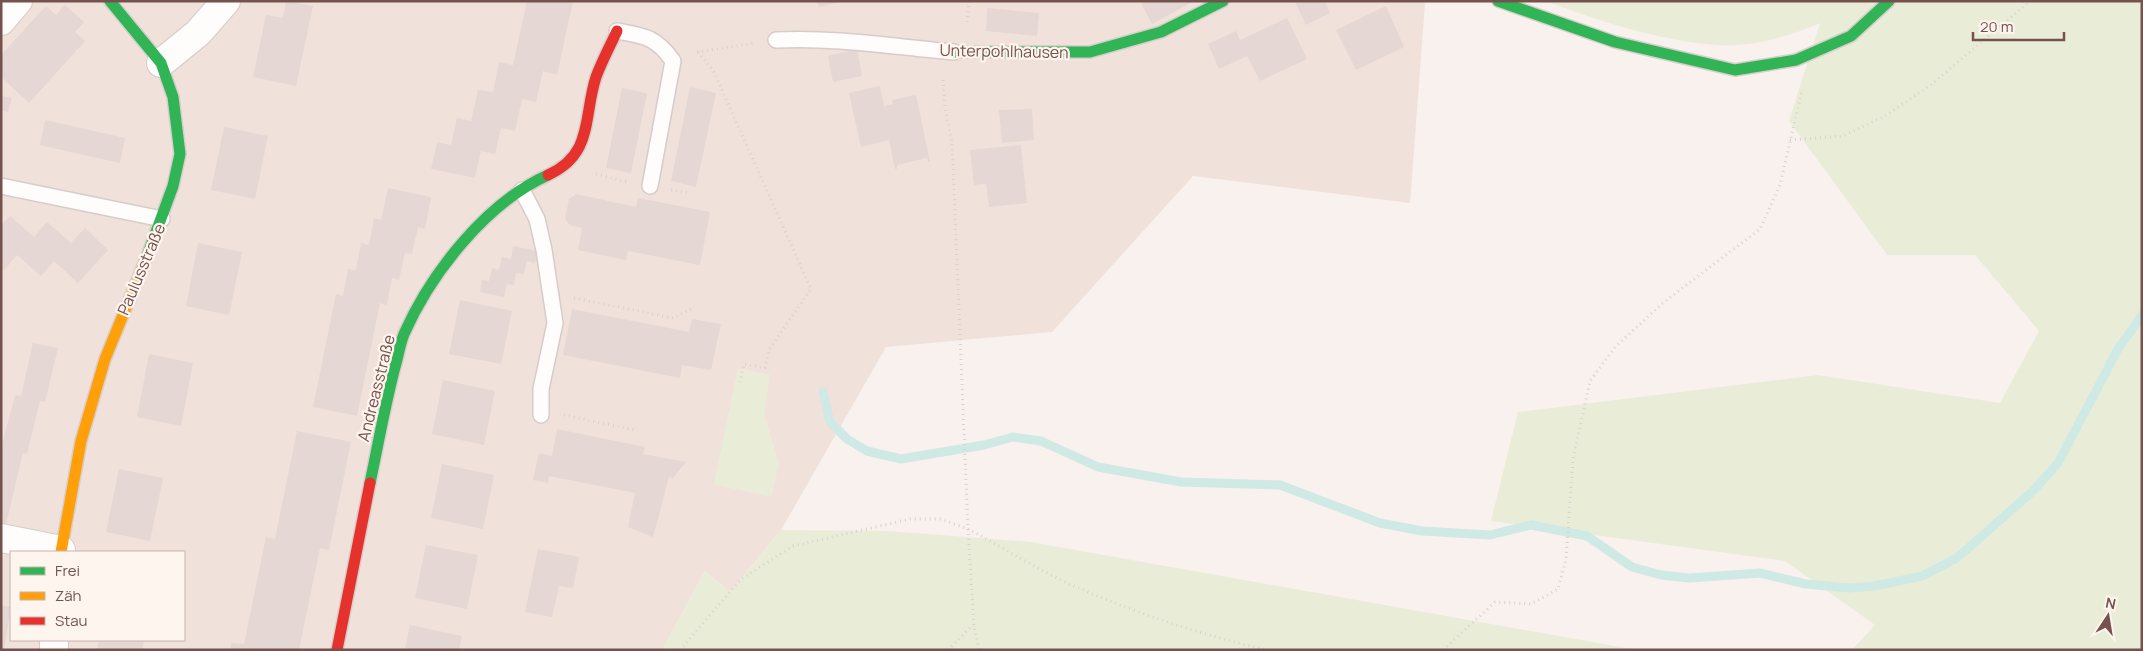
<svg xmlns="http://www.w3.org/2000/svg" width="2143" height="651" font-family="Manrope,sans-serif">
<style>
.residential{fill:#f0e2db;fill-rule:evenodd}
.green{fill:#e9edd8}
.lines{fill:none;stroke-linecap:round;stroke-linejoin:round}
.stream{stroke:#cfe9e5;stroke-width:9}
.building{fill:#e4d7d4}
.lane-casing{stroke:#d6ccca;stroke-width:18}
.street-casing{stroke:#d6ccca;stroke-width:30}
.fast-casing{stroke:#d8cecb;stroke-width:14}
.slow-casing{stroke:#d8cecb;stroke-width:14}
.jam-casing{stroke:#d8cecb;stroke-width:14}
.path{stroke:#dad0cf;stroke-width:3;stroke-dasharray:1 4;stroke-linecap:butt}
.lane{stroke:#fefdfc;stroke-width:15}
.street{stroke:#fefdfc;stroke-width:28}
.fast{stroke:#30b455;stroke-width:11}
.slow{stroke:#ff9f0a;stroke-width:11}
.jam{stroke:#e5322d;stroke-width:11}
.labels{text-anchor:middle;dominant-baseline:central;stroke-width:4.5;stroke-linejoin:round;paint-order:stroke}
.street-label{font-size:16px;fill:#75524d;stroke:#fef5ef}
</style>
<rect width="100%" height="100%" fill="#f8f1ed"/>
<!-- residential -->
<path class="residential" d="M1,1H1424L1425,4L1410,203L1193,176L1052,332L886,347L781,530L730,592L705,571L662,650H1ZM11,552H184V640H11Z"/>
<!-- green -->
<g class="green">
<path d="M1546,1H2142V650H1852L1875,625L1785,561L1491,521L1518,412L1818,375L2000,403L2039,331L1975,255H1887L1789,121L1820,23C1789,37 1751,47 1716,45C1661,41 1598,21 1546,1Z"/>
<polygon points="738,368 770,375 764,414 779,464 771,497 714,484"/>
<polygon points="781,530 889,531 1031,542 1637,650 662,650 705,571 730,592"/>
</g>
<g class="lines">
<!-- stream -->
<polyline class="stream" points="823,392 830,422 847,439 867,451 901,459 984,445 1013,437 1041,441 1098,467 1181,482 1280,485 1380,523 1422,531 1490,535 1531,525 1587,536 1632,567 1661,575 1689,578 1760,573 1806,584 1849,588 1875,586 1922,576 1957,558 2034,490 2058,463 2118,349 2142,315"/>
</g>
<!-- building -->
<g class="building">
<polygon points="286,1 313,6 296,86 253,77 266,15 283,18"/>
<polygon points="527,1 573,1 557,75 543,71 536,102 522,99 515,131 501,128 495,154 481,151 475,178 431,169 437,142 451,145 457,118 471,121 478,90 493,92 499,62 513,65"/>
<polygon points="817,1 840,1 840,2 819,7"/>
<polygon points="1140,1 1194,1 1152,24"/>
<polygon points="1325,1 1330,13 1306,25 1295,2"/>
<polygon points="65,5 84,22 75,32 85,41 29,103 1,77 1,55 46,6 56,15"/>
<polygon points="1386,6 1404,47 1356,70 1336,30"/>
<polygon points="987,8 1039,13 1037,36 986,31"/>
<polygon points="1287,18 1307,59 1260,81 1247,56 1219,69 1208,44 1236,31 1240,40"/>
<polygon points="857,49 862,76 833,82 828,56"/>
<polygon points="880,86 884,106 893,104 892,100 916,95 930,162 928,162 927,158 897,165 897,169 895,169 889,140 861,147 849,93"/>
<polygon points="690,87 716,93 696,187 671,181"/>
<polygon points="622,88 647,93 631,173 606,168"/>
<polygon points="1,96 12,98 8,112 1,110"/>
<polygon points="1032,109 1034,140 1002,143 999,110"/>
<polygon points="45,120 125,138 120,163 40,145"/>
<polygon points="224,127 268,136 255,199 211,190"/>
<polygon points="1021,145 1027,203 989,207 986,184 974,185 970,150"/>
<polygon points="388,188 431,197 425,229 418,227 412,254 405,253 399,280 392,278 387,305 380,303 357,416 313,407 336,294 343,296 348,269 356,270 361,243 369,245 374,218 381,220"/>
<polygon points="576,194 636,207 638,198 710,212 700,265 628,251 626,260 578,250 582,228 570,225 565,219 569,199"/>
<polygon points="10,216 34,237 47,222 71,243 85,228 108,250 78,283 54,261 41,276 17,255 4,270 1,268 1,225"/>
<polygon points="198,243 242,252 229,315 186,306"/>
<polygon points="513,246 538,251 535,263 527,261 524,274 516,273 514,285 507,284 504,297 480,292 482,280 489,281 492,268 499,270 502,257 511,259"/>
<polygon points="460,300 512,311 501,364 449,354"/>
<polygon points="572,309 689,332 692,319 721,324 711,370 682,365 680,378 563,355"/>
<polygon points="33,343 58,348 45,402 40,401 27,454 23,453 6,524 1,523 1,448 15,395 21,396"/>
<polygon points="149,354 193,363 181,426 137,417"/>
<polygon points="443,380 495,391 484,445 432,434"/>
<polygon points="557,429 645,447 643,454 686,462 673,478 669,477 653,537 628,527 635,493 549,476 548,483 533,480 539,453 552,456"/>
<polygon points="297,431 351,442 329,550 320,548 299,650 230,650 231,643 244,644 266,537 275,539"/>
<polygon points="442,464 494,475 483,529 431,518"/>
<polygon points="119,469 163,478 150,541 106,532"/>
<polygon points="426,545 478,555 467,609 415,598"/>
<polygon points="538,549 579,557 573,588 559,586 552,617 525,612"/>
<polygon points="1,605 11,607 4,650 1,650"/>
<polygon points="410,625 462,636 459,650 405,650"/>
<polygon points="99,640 144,640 142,650 97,650"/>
</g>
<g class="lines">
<defs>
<g id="lane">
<path d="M617,31C645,36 656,37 673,61L650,186"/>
<path d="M776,40C835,37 895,47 954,52"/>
<polyline points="1,186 162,219"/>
<polyline points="522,190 537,219 544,250 555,323 541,389 541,415"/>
</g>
<g id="street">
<polyline points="1,21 18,1"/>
<polyline points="161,63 198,33 226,1"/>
<polyline points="1,538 61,550"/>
<polyline points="54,640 54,650"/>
</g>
<g id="fast">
<polyline points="110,1 161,63 173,97 180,154 173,186 146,259"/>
<polyline points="1498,1 1615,42 1735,70 1796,60 1851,36 1889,1"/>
<polyline points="954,52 1090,52 1161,32 1223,1"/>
<path d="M370,483C378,445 385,405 395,367C398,357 400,344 404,334C431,273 486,203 548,175"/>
</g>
<polyline id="slow" points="61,552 81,441 105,359 146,259"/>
<g id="jam">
<path d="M548,175C594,154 583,117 596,77C602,61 610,46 617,31"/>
<polyline points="337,650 370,483"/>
</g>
</defs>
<!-- lane casing -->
<use href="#lane" class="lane-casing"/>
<!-- street casing -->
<use href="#street" class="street-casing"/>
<!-- fast casing -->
<use href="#fast" class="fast-casing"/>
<!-- slow casing -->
<use href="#slow" class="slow-casing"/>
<!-- jam casing -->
<use href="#jam" class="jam-casing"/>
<!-- path -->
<g class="path">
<polyline points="967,22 969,1"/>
<polyline points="697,52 755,43"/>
<polyline points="698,52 713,70 811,289 769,350 765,368 744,364 740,382"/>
<path d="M943,80L945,109L952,142L968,529C1000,546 1032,566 1065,582C1130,611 1197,634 1267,650"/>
<polyline points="1790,140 1843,136 1885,116 1932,84 2030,1"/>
<polyline points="596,174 628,182"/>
<polyline points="671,190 689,193"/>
<polyline points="574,298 673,318 691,309"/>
<polyline points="564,415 635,430"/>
<polyline points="680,650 741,579 793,546 910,519 940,519 968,529 974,625 979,650"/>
<polyline points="948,650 973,625"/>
<polyline points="1443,650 1495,602 1531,604 1558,589 1566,559 1573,459 1590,381 1615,347 1664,302 1760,229 1780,185 1802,90"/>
</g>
<!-- lane -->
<use href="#lane" class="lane"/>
<!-- street -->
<use href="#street" class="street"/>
<!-- fast -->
<use href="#fast" class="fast"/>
<!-- slow -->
<use href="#slow" class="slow"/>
<!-- jam -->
<use href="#jam" class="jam"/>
</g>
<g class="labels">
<!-- street labels -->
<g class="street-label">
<text transform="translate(1004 51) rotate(1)">Unterpohlhausen</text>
<text transform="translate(141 269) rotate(-67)">Paulusstraße</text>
<text transform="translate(376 388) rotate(-76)">Andreasstraße</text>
</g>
</g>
<!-- border -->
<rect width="2143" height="651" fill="none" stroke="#75524d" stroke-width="5"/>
<!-- legend -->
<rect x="10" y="551" width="175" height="90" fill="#fef5ef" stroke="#c7b4ae"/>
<rect x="20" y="567" width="25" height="8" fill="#30b455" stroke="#c7b4ae"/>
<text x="55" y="576" font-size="15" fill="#75524d">Frei</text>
<rect x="20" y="592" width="25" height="8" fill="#ff9f0a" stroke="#c7b4ae"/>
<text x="55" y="601" font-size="15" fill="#75524d">Zäh</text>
<rect x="20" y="617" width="25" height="8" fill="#e5322d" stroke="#c7b4ae"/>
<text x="55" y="626" font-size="15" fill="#75524d">Stau</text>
<!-- north arrow -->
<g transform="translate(2108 616) rotate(12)" stroke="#fef5ef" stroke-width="4" paint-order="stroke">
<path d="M0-4L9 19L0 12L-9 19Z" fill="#75524d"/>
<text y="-8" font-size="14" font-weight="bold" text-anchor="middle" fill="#75524d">N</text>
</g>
<!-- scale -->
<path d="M1973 32v8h91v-8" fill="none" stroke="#75524d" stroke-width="2.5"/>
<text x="1980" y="32" font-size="15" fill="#75524d" stroke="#fef5ef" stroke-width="4" paint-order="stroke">20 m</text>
</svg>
